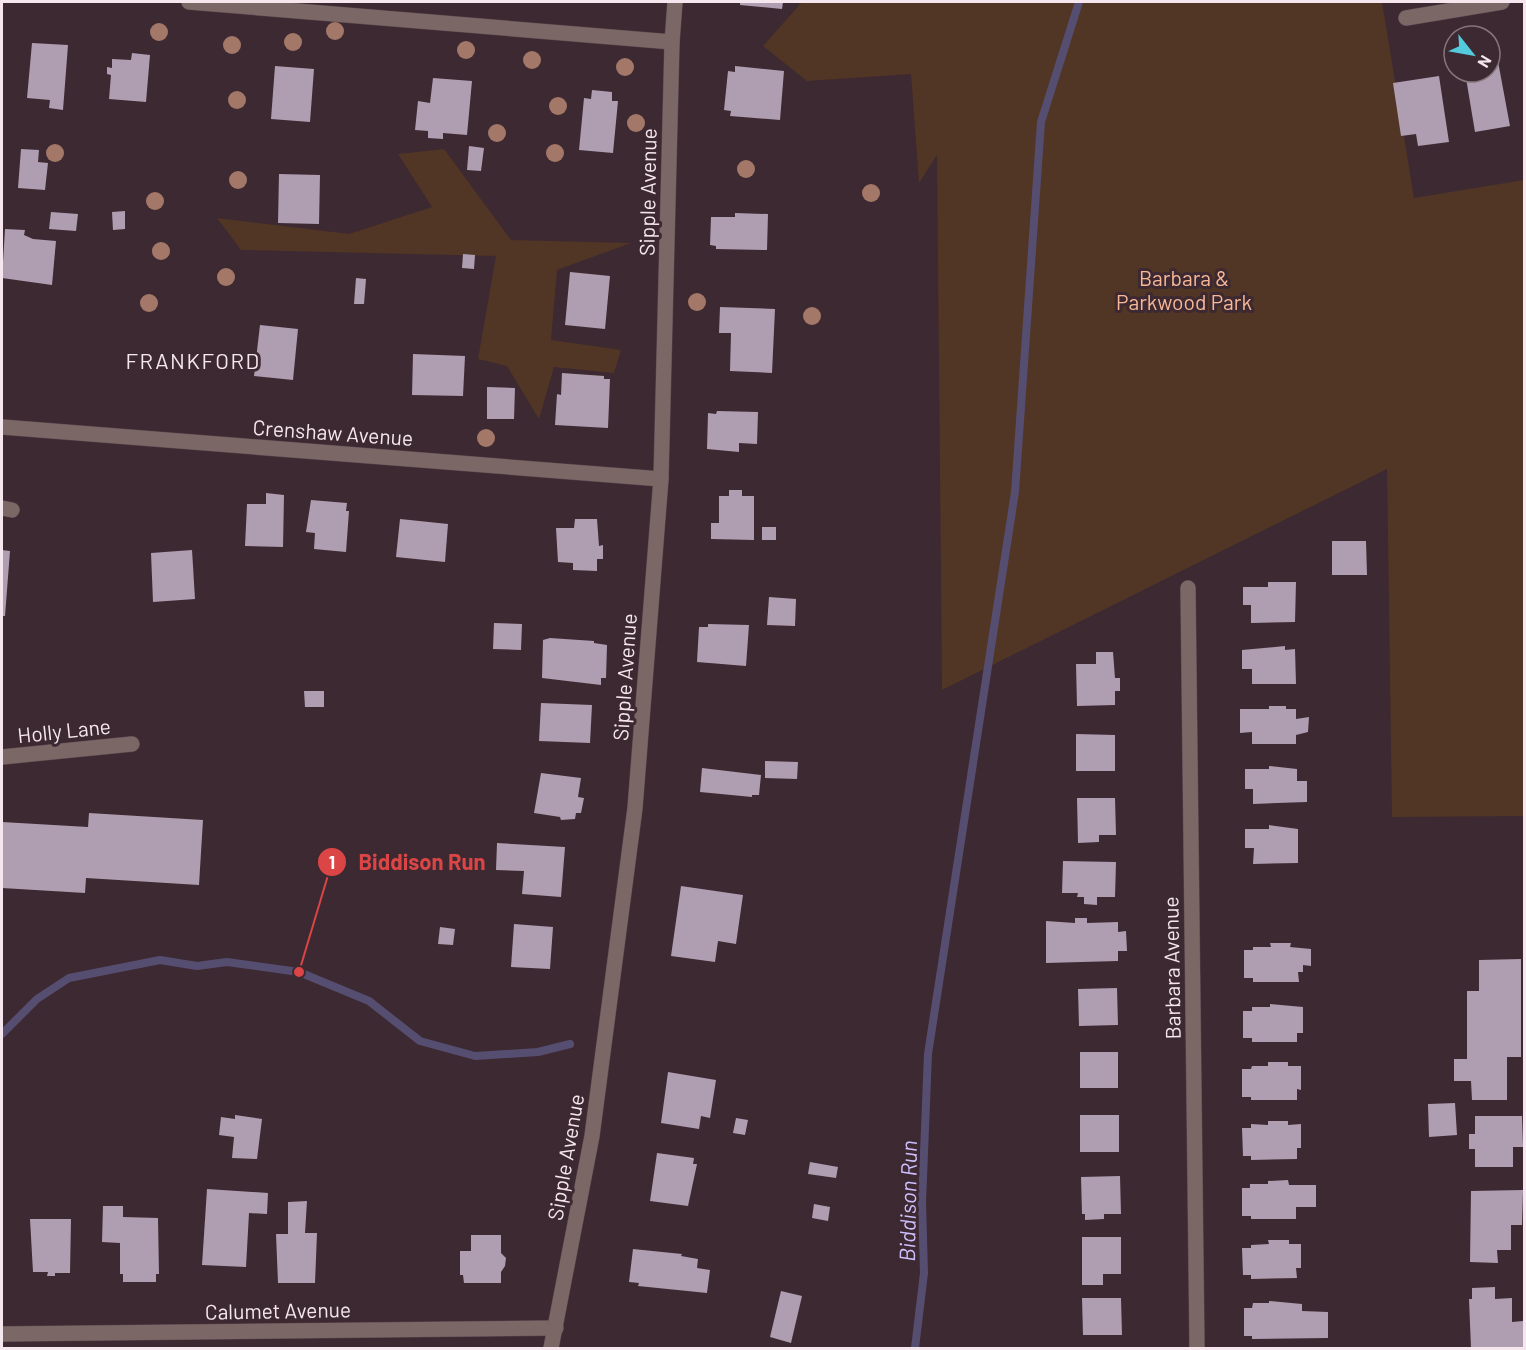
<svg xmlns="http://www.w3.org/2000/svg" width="1526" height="1350" font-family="Barlow,sans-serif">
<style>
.green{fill:#513525}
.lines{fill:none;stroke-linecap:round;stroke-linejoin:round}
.stream{stroke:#564e71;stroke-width:8}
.building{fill:#af9eb1}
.street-casing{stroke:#5a474f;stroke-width:16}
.street{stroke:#7b6766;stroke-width:15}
.tree{fill:#a47869}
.labels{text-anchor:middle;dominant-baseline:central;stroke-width:6;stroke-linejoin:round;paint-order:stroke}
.street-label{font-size:21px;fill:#f5e7ed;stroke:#3d2931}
.park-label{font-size:21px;fill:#f8b896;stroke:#3d2931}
.neighbourhood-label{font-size:22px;letter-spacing:1.5px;fill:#f5e7ed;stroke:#3d2931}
.water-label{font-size:22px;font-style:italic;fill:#cfc1ff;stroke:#3d2931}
.leader{fill:none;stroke:#db4546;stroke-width:2}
.callout-dot{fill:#db4546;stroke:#3d2931;stroke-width:2}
.mark-label{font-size:18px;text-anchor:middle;font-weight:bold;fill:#fff}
.callout-label{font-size:22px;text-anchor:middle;font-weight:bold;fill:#db4546;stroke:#3d2931;stroke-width:6;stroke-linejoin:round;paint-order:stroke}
</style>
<rect width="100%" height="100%" fill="#3d2931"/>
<!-- green -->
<g class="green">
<polygon points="802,2 1382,2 1414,198 1524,180 1524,816 1392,817 1387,469 942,690 937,155 919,183 911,74 807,81 763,46"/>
<polygon points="444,149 511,240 631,243 557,270 551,340 621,350 614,373 554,367 539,419 507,366 478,359 496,256 241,250 217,218 349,234 432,207 398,154"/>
</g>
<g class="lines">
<!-- stream -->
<g class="stream">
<polyline points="2,1034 37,999 69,978 160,960 197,966 227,962 299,972 369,1001 420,1041 475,1056 538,1052 570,1044"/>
<polyline points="915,1348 924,1273 922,1202 928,1054 1015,492 1041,122 1079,2"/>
</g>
</g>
<!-- building -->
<g class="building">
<polygon points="740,2 783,2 782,9 740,5"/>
<polygon points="32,43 68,45 63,110 49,108 50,100 27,98"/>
<polygon points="132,53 150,55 146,102 109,99 111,75 107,74 107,67 112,68 112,59 131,60"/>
<polygon points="1497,56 1510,126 1475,132 1465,72 1490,72 1490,57"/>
<polygon points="275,66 314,69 310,122 271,119"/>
<polygon points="735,66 784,71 780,120 730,116 731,111 724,110 728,71 735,72"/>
<polygon points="1439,76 1449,142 1418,146 1416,134 1401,136 1393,83"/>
<polygon points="433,78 472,81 467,135 443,133 443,139 428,138 428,131 415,130 418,101 430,103"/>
<polygon points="592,90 612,92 612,101 618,101 613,153 579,150 584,98 591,99"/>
<polygon points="469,146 484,148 481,171 467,170"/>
<polygon points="21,149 39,150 38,162 48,163 45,190 18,188"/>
<polygon points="279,174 320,175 319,224 278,223"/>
<polygon points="125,211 125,229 113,230 112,212"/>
<polygon points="51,212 78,214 76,231 49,229"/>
<polygon points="735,213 768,214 767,250 716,249 716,246 710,245 711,217 735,217"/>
<polygon points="5,229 25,230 24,235 33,239 56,241 52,285 2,278"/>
<polygon points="463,254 475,255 474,269 462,268"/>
<polygon points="570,272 610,276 605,329 565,325"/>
<polygon points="356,278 366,279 364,304 354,304"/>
<polygon points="720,307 775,309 772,373 730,371 731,333 719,333"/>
<polygon points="260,325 298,329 293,380 254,376"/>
<polygon points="413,354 465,356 463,396 412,395"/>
<polygon points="562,373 604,376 604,379 610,379 608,428 555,425 557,394 561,395"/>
<polygon points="487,387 515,388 514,419 487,419"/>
<polygon points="717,411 758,412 757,444 739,443 739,452 707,449 708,413 716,414"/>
<polygon points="729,490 742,490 742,496 754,496 754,540 711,539 711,523 719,523 719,496 729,496"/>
<polygon points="266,493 284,495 283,547 245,546 247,504 266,504"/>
<polygon points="311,500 347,503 346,511 349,511 346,552 314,549 315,533 306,532"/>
<polygon points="400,519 448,524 445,562 396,557"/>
<polygon points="575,519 597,519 599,546 603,545 603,559 597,559 597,571 573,570 573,563 558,562 556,528 574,528"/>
<rect x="762" y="527" width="14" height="13"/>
<polygon points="1332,541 1366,541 1367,575 1332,575"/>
<polygon points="2,550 10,551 5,616 2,616"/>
<polygon points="192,550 195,599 153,602 151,553"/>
<polygon points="1268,582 1296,582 1295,622 1251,623 1251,605 1243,605 1243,587 1268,587"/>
<polygon points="769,597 796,599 795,626 767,625"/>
<polygon points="494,623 522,624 521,650 493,649"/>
<polygon points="708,624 749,625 746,666 697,662 699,627 708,627"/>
<polygon points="550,638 594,641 594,643 607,645 606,678 601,678 601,685 542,678 543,640"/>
<polygon points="1285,646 1285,650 1295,649 1296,684 1252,684 1252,669 1242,669 1242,650"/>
<polygon points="1096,652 1113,652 1115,678 1120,678 1120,691 1115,691 1115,705 1077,706 1076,664 1096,664"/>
<polygon points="304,691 324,691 324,707 305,707"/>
<polygon points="541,703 592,705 590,743 539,741"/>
<polygon points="1269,706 1286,706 1286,709 1296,709 1296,719 1309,717 1308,732 1296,735 1296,744 1252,744 1252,732 1240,733 1240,709 1269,709"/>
<polygon points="1076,734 1115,735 1115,771 1076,771"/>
<polygon points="765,761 798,762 797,779 765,778"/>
<polygon points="1269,766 1297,769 1297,781 1307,781 1307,802 1253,804 1253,789 1245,789 1245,769 1269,769"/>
<polygon points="702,768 761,775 759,795 752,795 752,797 700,792"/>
<polygon points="541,773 581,778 578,797 584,798 581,813 576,813 575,819 561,820 560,817 534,813"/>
<polygon points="1077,798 1115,798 1116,835 1099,835 1099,842 1078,843"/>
<polygon points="89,813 203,820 199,885 86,878 85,893 2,888 2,822 88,827"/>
<polygon points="1269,825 1298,829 1298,863 1253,864 1254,848 1245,848 1245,829 1269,829"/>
<polygon points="497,843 565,847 561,897 522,894 524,871 496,870"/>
<polygon points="1063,861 1116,862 1115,897 1097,897 1097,905 1084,904 1084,897 1077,897 1078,893 1062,893"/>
<polygon points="681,886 743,895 736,944 718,941 715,962 671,956"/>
<polygon points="1075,918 1087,918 1087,923 1118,922 1118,932 1126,931 1127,951 1118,951 1118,961 1046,963 1046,921 1075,923"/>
<polygon points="514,924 553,927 550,969 511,967"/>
<polygon points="440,927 455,929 453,945 438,944"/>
<polygon points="1270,943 1291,943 1290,947 1311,949 1311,966 1303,965 1303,972 1298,972 1299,982 1253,982 1253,978 1244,978 1244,950 1253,950 1253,947 1271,947"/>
<polygon points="1521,959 1521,1057 1507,1057 1507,1100 1472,1100 1471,1081 1454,1081 1454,1059 1467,1059 1467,991 1479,991 1479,960"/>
<polygon points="1117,988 1118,1025 1079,1026 1078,989"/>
<polygon points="1270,1004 1303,1007 1303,1033 1297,1033 1297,1042 1252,1042 1252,1038 1243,1038 1243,1011 1252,1011 1252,1007 1270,1007"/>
<rect x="1080" y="1052" width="38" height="36"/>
<polygon points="1268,1062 1288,1062 1288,1066 1301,1066 1301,1090 1297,1089 1297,1100 1251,1100 1251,1097 1242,1097 1242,1069 1251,1069 1252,1066 1268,1066"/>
<polygon points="668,1072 716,1080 710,1118 701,1116 699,1129 661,1123"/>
<polygon points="1455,1103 1457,1135 1429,1137 1428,1104"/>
<polygon points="235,1115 262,1119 257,1159 232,1158 234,1137 219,1135 221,1117 235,1119"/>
<rect x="1080" y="1115" width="39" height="37"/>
<polygon points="1475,1116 1522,1116 1523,1147 1513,1147 1513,1167 1475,1167 1475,1149 1469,1149 1469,1134 1475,1134"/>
<polygon points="736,1118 748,1120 745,1135 733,1133"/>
<polygon points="1268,1121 1288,1121 1288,1125 1301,1124 1301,1148 1297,1148 1297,1159 1251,1160 1251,1156 1243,1156 1242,1128 1251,1128 1251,1124 1268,1125"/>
<polygon points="657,1153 694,1158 693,1164 697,1164 688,1206 650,1201"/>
<polygon points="810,1162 838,1167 836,1178 808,1174"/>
<polygon points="1120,1176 1121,1214 1104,1214 1104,1219 1085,1220 1085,1214 1082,1214 1081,1177"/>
<polygon points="1288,1180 1289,1185 1316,1185 1316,1207 1296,1207 1296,1219 1251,1219 1251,1216 1242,1216 1242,1188 1250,1188 1250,1184 1268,1184 1268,1181"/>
<polygon points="207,1189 268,1193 267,1214 249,1213 246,1267 202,1265"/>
<polygon points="1523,1190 1522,1225 1511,1225 1511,1250 1497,1250 1498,1263 1470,1262 1471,1191"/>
<polygon points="307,1201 305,1233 317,1233 315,1283 278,1283 276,1234 288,1234 288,1202"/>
<polygon points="814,1204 830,1207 828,1221 812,1218"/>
<polygon points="103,1206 123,1206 123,1217 158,1218 159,1274 156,1274 156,1282 123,1282 123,1274 120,1274 120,1243 102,1242"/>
<polygon points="30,1219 71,1219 70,1273 55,1273 55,1276 47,1276 48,1272 33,1272"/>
<polygon points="471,1235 501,1235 501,1253 506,1258 505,1266 501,1272 501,1283 464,1283 463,1275 460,1275 460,1251 471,1251"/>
<polygon points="1082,1237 1121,1237 1121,1274 1103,1274 1103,1285 1082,1285"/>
<polygon points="1268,1240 1289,1240 1289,1244 1301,1244 1301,1268 1296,1268 1297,1278 1251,1279 1251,1275 1243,1275 1242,1248 1251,1248 1251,1245 1269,1244"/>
<polygon points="633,1249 682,1254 681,1256 698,1259 697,1268 710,1270 707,1293 638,1286 639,1283 629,1282"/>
<polygon points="1495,1287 1495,1299 1512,1298 1512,1322 1523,1321 1523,1348 1471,1348 1469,1299 1472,1299 1472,1288"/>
<polygon points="781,1291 802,1296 791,1343 770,1337"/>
<polygon points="1082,1298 1121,1298 1122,1335 1083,1335"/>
<polygon points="1269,1301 1302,1304 1302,1311 1328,1312 1328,1338 1252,1339 1252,1336 1244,1336 1244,1308 1252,1308 1253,1303 1269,1303"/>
</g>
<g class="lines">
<defs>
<g id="street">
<polyline points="189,2 672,42"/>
<polyline points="1406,18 1502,2"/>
<polyline points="2,427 661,479"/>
<polyline points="2,508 12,510"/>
<polyline points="1188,588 1197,1348"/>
<polyline points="2,757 132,744"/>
<polyline points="2,1334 556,1328"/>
<polyline points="551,1348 592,1136 635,808 661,479 672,42 675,2"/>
</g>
</defs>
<!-- street casing -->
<use href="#street" class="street-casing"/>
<!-- street -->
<use href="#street" class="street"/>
</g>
<!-- trees -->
<g class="tree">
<circle cx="335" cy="31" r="9"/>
<circle cx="159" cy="32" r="9"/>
<circle cx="293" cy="42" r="9"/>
<circle cx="232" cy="45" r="9"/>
<circle cx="466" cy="50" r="9"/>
<circle cx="532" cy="60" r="9"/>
<circle cx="625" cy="67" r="9"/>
<circle cx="237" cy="100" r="9"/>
<circle cx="558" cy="106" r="9"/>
<circle cx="636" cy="123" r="9"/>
<circle cx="497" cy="133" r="9"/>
<circle cx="55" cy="153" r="9"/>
<circle cx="555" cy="153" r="9"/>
<circle cx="746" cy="169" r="9"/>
<circle cx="238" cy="180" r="9"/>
<circle cx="871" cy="193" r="9"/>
<circle cx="155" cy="201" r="9"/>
<circle cx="161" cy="251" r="9"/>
<circle cx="226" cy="277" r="9"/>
<circle cx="697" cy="302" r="9"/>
<circle cx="149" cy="303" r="9"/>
<circle cx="812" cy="316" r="9"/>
<circle cx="486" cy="438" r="9"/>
</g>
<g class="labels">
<!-- street labels -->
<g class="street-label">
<text transform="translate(647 192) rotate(-89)">Sipple Avenue</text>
<text transform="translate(333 432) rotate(4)">Crenshaw Avenue</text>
<text transform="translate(624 677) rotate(-86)">Sipple Avenue</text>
<text transform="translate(64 730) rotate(-6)">Holly Lane</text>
<text transform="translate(1171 968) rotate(-91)">Barbara Avenue</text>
<text transform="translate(565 1157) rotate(-80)">Sipple Avenue</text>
<text transform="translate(278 1310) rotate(-1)">Calumet Avenue</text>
</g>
<!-- park labels -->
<g class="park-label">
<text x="1184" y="277">Barbara &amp;<tspan x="1184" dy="24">Parkwood Park</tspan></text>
</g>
<!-- neighbourhood labels -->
<g class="neighbourhood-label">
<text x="193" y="360">FRANKFORD</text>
</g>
<!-- water labels -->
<g class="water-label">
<text transform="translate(907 1201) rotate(-89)">Biddison Run</text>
</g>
</g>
<!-- callouts -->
<path class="leader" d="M299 972L332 862"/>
<g class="callout-dot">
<circle cx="299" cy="972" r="6"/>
<circle cx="332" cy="862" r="15"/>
</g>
<g class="mark-label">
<text x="332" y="869">1</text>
</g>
<g class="callout-label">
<text x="422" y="870">Biddison Run</text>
</g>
<!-- border -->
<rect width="1526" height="1350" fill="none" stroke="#f5e7ed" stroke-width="6"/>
<!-- north arrow -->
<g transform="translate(1472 54) rotate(121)"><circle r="28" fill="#3d2931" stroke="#87757c" stroke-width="1.5"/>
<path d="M0-4.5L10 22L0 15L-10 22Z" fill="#54cadd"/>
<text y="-9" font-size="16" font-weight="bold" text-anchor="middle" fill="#f5e7ed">N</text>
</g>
</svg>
